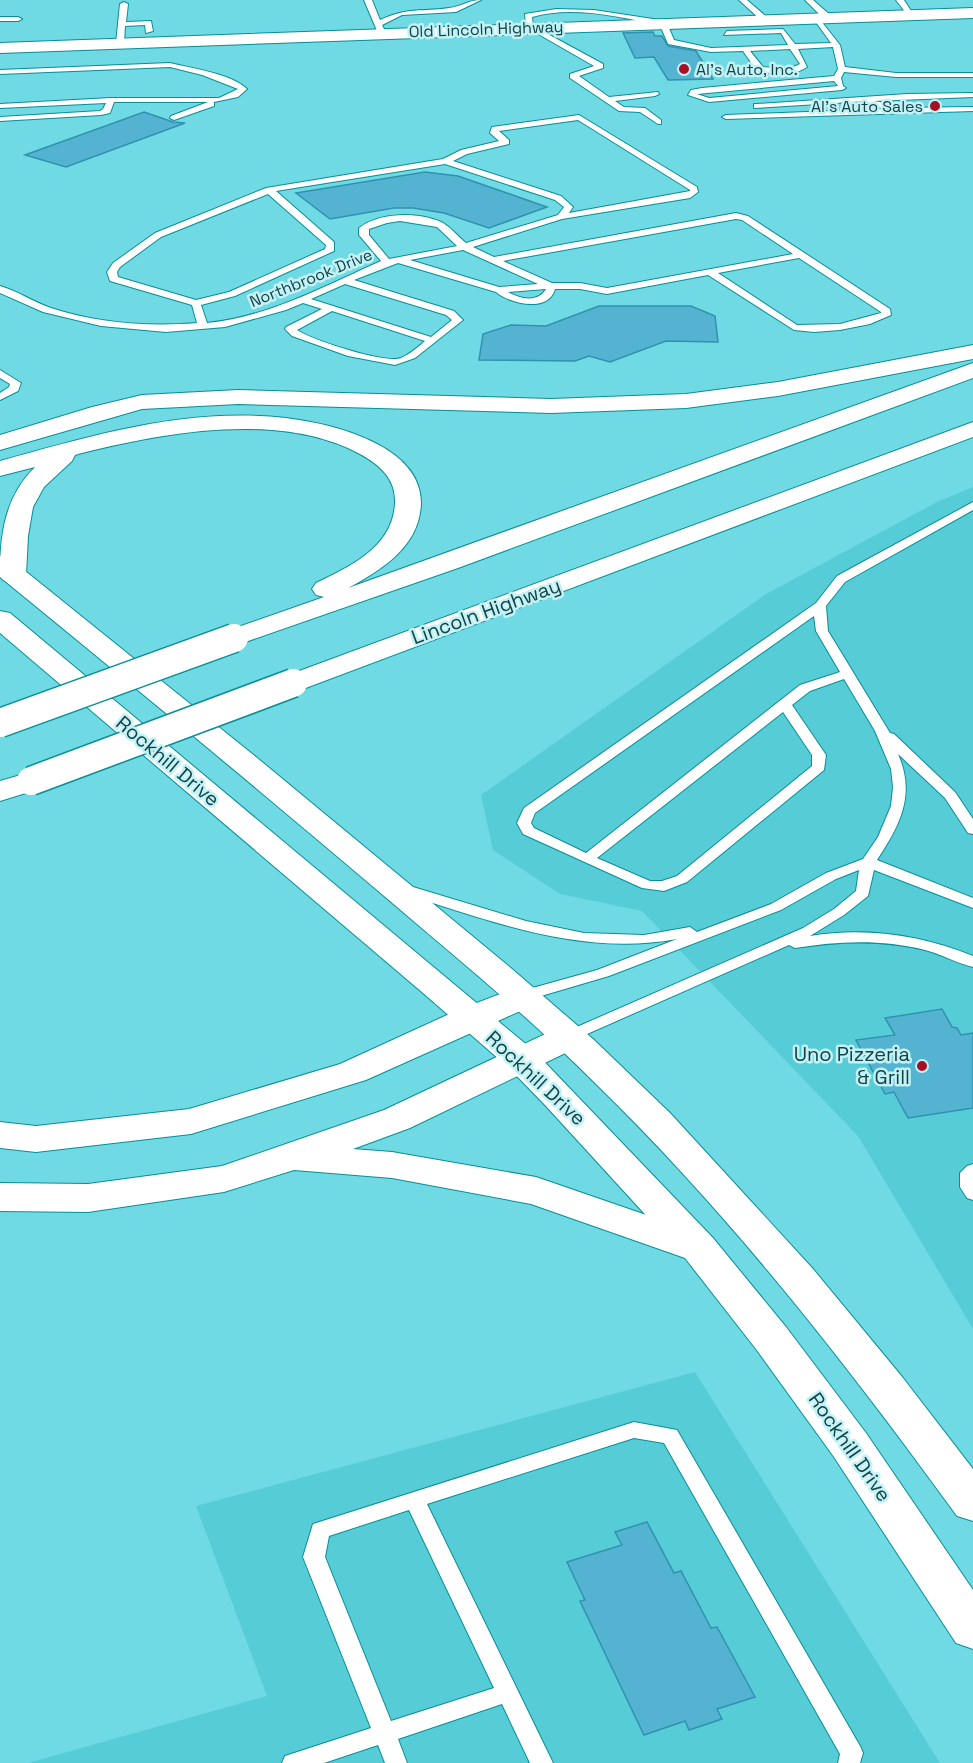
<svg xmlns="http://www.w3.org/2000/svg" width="973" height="1763" font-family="'Space Grotesk',sans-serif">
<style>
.built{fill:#56ccd6}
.building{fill:#55b3d2;stroke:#2f92b0;stroke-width:1.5}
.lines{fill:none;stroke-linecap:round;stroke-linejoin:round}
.lane-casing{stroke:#078e97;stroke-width:2}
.secondary-casing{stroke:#078e97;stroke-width:2}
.highway-casing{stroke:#078e97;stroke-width:2}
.lane{fill:#fff;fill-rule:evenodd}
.secondary{fill:#fff;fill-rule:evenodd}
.highway{fill:#fff;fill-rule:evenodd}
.highway-bridge-casing{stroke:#078e97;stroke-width:31;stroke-linecap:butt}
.highway-bridge{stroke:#fff;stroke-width:28}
.poi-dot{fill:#a70f25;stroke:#c2f2f6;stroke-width:2}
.labels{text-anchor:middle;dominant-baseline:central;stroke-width:5;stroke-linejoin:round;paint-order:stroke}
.far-street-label{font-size:16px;fill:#144347;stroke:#c2f2f6}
.far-poi-label{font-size:16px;fill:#144347;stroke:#c2f2f6;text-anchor:start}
.street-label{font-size:20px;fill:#144347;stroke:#c2f2f6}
.poi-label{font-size:20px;fill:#144347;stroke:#c2f2f6;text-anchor:end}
</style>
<rect width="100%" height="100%" fill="#6fdae3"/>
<!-- built -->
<g class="built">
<polygon points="973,487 973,1329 858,1136 642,911 560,894 493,850 481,795 766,594 937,502"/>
<polygon points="695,1372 940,1763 28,1763 267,1696 196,1506"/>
</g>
<!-- building -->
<g class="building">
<polygon points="653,32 655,36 662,36 668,46 696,51 713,79 668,80 654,57 635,58 623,33"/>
<polygon points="144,112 173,122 185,123 66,167 25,155"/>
<polygon points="425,172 458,176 547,207 489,228 444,213 413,208 394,208 330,219 296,193"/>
<polygon points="599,306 691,306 715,316 718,342 666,341 610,362 589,356 575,361 479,360 483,334 511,325 546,326"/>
<polygon points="942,1009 952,1027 957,1028 961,1035 973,1033 973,1108 908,1118 894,1092 885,1094 856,1040 895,1035 885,1018"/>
<polygon points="647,1522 674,1573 681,1571 711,1628 717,1627 755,1697 717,1709 722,1719 689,1730 685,1721 644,1735 580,1601 585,1600 567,1562 622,1545 615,1532"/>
</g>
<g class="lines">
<defs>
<g id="lane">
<path d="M364,0H372L380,20C408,7 421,12 449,8C460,7 469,0 481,0L456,12L402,15L382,25L386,33L382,35L378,33Z"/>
<polygon points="739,0 747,0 769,19 762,21"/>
<polygon points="805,0 813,0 830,15 830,19 824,19"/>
<polygon points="896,0 904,0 915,17 909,17"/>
<polygon points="124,2 128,4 126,22 151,21 153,31 146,33 145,25 125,26 124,43 120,45 116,43 120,4"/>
<path d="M556,9L594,10L666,21L674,40L711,48L788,45L781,33L724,35L727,31L783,29L795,44L831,43L813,18L817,16L840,45L845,67L896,73H973V77H896L844,72L841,78L843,86L846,88L842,90L709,102L688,95L691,90L702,88L834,76L838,69L833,47L798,49L807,67C792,77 774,74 757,71L743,51L711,52L668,44L660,25C620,17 572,5 532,17L533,26L603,64V68L579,76L609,97L658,92L659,94L655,96L615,101L624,107L645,108L661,120V124H658L640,112L619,111L570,78V74L594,66L526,27L525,14ZM790,49L800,64L789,69L763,67L750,51ZM834,81L838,86L709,98L697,94Z"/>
<polygon points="0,17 18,17 22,19 18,21 0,21"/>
<path d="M170,63C191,68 232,74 247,89L238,97L214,102V106L174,120L170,118L171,116L208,102H114L110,113L101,115L0,121V117L100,111L103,109L106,103L0,108V104L111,98H219L238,89L202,75L170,67L0,74V70Z"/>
<polygon points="973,93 973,97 874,101 890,104 893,108 973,107 973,111 726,119 722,117 726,115 885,109 867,104 867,101 754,108 754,104 757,104 907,94"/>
<path d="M579,115L697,187L698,192L690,198L562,219L473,247L494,257L736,213L748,216L890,309L891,315L870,324L840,330L814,332L794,330L708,275L607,294L580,289H555C549,313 510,304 496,292L398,263L354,280L454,311L463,320L415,358L395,365L348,356L292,336L285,329L286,327L322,309L303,303L286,310L225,327L166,332L101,326L43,312L0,293V286C18,291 33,302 51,308C97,323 149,327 197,323L192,305L110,281L107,272L113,263L155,233L266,188L443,159L461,150L499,141L490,133L492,127ZM578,120L690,190V191L569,213L573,207L561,196L453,161L467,154L509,144V140L499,131ZM445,164L555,200L564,207L558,215L466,243C458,237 450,226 441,222C418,212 380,212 359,228V235L381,261C325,286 268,317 207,323L201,305L235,296L334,251V242L276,191ZM268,194L326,245L325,249L229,292L196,300L118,277L117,272L120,267L161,237ZM736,219L742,220L793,254L607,288L580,283H552L503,261ZM400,221L437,227L457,246L389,259L369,235V229L387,223ZM463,250L538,284L499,287L410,260ZM799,258L881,312V313L840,324L797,325L718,273ZM345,284L446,315L452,320L431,337L311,299ZM546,289C538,303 520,299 508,292ZM332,311L425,341C418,347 410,354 401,358C385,364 312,340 297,330Z"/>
<polygon points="0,370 21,383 18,391 0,400 0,393 9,387 10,384 0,378"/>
<path d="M973,502V510L845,582L826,606L828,631L890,733L894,734L955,792L973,819V834L968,833L945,798L898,754C916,795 900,825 877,860L973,898V908L874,870L868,896L844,915L810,936C865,927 921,935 973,956V967C956,963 941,954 925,950C882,939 838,941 795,948L789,945L569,1042L563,1041L561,1037L563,1033L803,928L834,909L856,891L859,870L836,879L781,910L609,976L524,1001L516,996L518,992L597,970L677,939C581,957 488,920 398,892L395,889L403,884L526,921L584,933L644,935L690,927L697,932L771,904L826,873L863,859L878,837L891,806L893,787L891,769L875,731L844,679L810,691L792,705L826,755L824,770L687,882L664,891L642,888L523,834L517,823L524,808L816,603L837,576ZM814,616L816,631L840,672L800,685L586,853L534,828L531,823L535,813ZM783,712L812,755V766L677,876L662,881H650L597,858Z"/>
<polygon points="973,1164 973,1200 967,1198 960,1187 960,1173 967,1166"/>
<path d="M634,1422L677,1430L860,1746L863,1753L860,1763H838L840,1754L664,1443L634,1438L427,1504L553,1763H530L502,1704L398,1739L407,1763H385L378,1745L324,1763H282L285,1756L371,1728L303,1557L313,1524ZM409,1510L494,1688L391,1721L325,1557L329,1536Z"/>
</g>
<g id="secondary">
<polygon points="973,8 973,18 0,53 0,43"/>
<path d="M0,556L9,558L256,757L512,969L593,1039L670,1113L813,1269L903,1378L973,1469V1521L957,1516C846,1363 729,1213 593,1081C529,1017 459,960 390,901C262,792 131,684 0,577Z"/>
<polygon points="0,611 10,613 534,1051 713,1238 786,1327 866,1433 973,1590 973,1649 956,1643 834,1457 756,1349 685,1258 545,1105 508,1067 423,993 0,633"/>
</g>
<g id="highway">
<polygon points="973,345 973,359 778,396 686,408 551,413 238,404 142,409 0,450 0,435 92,407 142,395 238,390 551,399 686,394 778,382"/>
<path d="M973,363V378L458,568L234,646L224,644L220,638L224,632L324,597L316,595L312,589L316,583C351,566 393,547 395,503C396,479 380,465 360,454C280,411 166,432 82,453L75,455L72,461L44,487L33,507L28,536L26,574L23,580L13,582L3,580L0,575C0,533 5,497 35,467L0,476V461C94,435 187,407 286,418C317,422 349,429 377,444C400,456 421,475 421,503C420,546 382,570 348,588Z"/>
<polygon points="973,422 973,437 303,689 293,692 283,689 278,683 283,677"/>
<polygon points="31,772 42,774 47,781 42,788 0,801 0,781"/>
<polygon points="524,985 536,988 542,996 536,1004 366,1080 191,1134 36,1152 0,1148 0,1122 36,1126 189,1109 340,1064 458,1010"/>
<polygon points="569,1025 582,1029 587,1037 582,1045 410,1128 353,1149 392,1152 536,1177 713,1238 719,1248 713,1258 699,1262 685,1258 531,1204 392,1178 294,1170 224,1192 88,1212 0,1211 0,1183 88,1184 222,1166 384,1110 556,1029"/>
</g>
</defs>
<!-- lane casing -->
<use href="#lane" class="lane-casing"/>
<!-- secondary casing -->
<use href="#secondary" class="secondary-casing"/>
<!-- highway casing -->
<use href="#highway" class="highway-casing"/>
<!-- lane -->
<use href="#lane" class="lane"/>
<!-- secondary -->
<use href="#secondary" class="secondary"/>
<!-- highway -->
<use href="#highway" class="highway"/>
<defs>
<g id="highway-bridge">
<polyline points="0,723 234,638"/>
<polyline points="31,781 293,683"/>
</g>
</defs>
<!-- highway-bridge casing -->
<use href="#highway-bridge" class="highway-bridge-casing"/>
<!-- highway-bridge -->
<use href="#highway-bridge" class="highway-bridge"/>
</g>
<!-- markers -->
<g class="poi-dot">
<circle cx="684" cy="69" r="6"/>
<circle cx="935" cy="106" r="6"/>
<circle cx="922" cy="1066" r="6"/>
</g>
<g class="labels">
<!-- far-street labels -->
<g class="far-street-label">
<text transform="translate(486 29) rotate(-2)">Old Lincoln Highway</text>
<text transform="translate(311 278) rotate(-22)">Northbrook Drive</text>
</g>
<!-- far-poi labels -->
<g class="far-poi-label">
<text x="696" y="69">Al's Auto, Inc.</text>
<text x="923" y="106" text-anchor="end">Al's Auto Sales</text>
</g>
<!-- street labels -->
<g class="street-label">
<text transform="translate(486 611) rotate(-20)">Lincoln Highway</text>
<text transform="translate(168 761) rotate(40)">Rockhill Drive</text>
<text transform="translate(536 1078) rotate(43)">Rockhill Drive</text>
<text transform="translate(850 1447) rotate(55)">Rockhill Drive</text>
</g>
<!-- poi labels -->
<g class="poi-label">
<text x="910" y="1054">Uno Pizzeria<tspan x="910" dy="23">&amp; Grill</tspan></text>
</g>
</g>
</svg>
